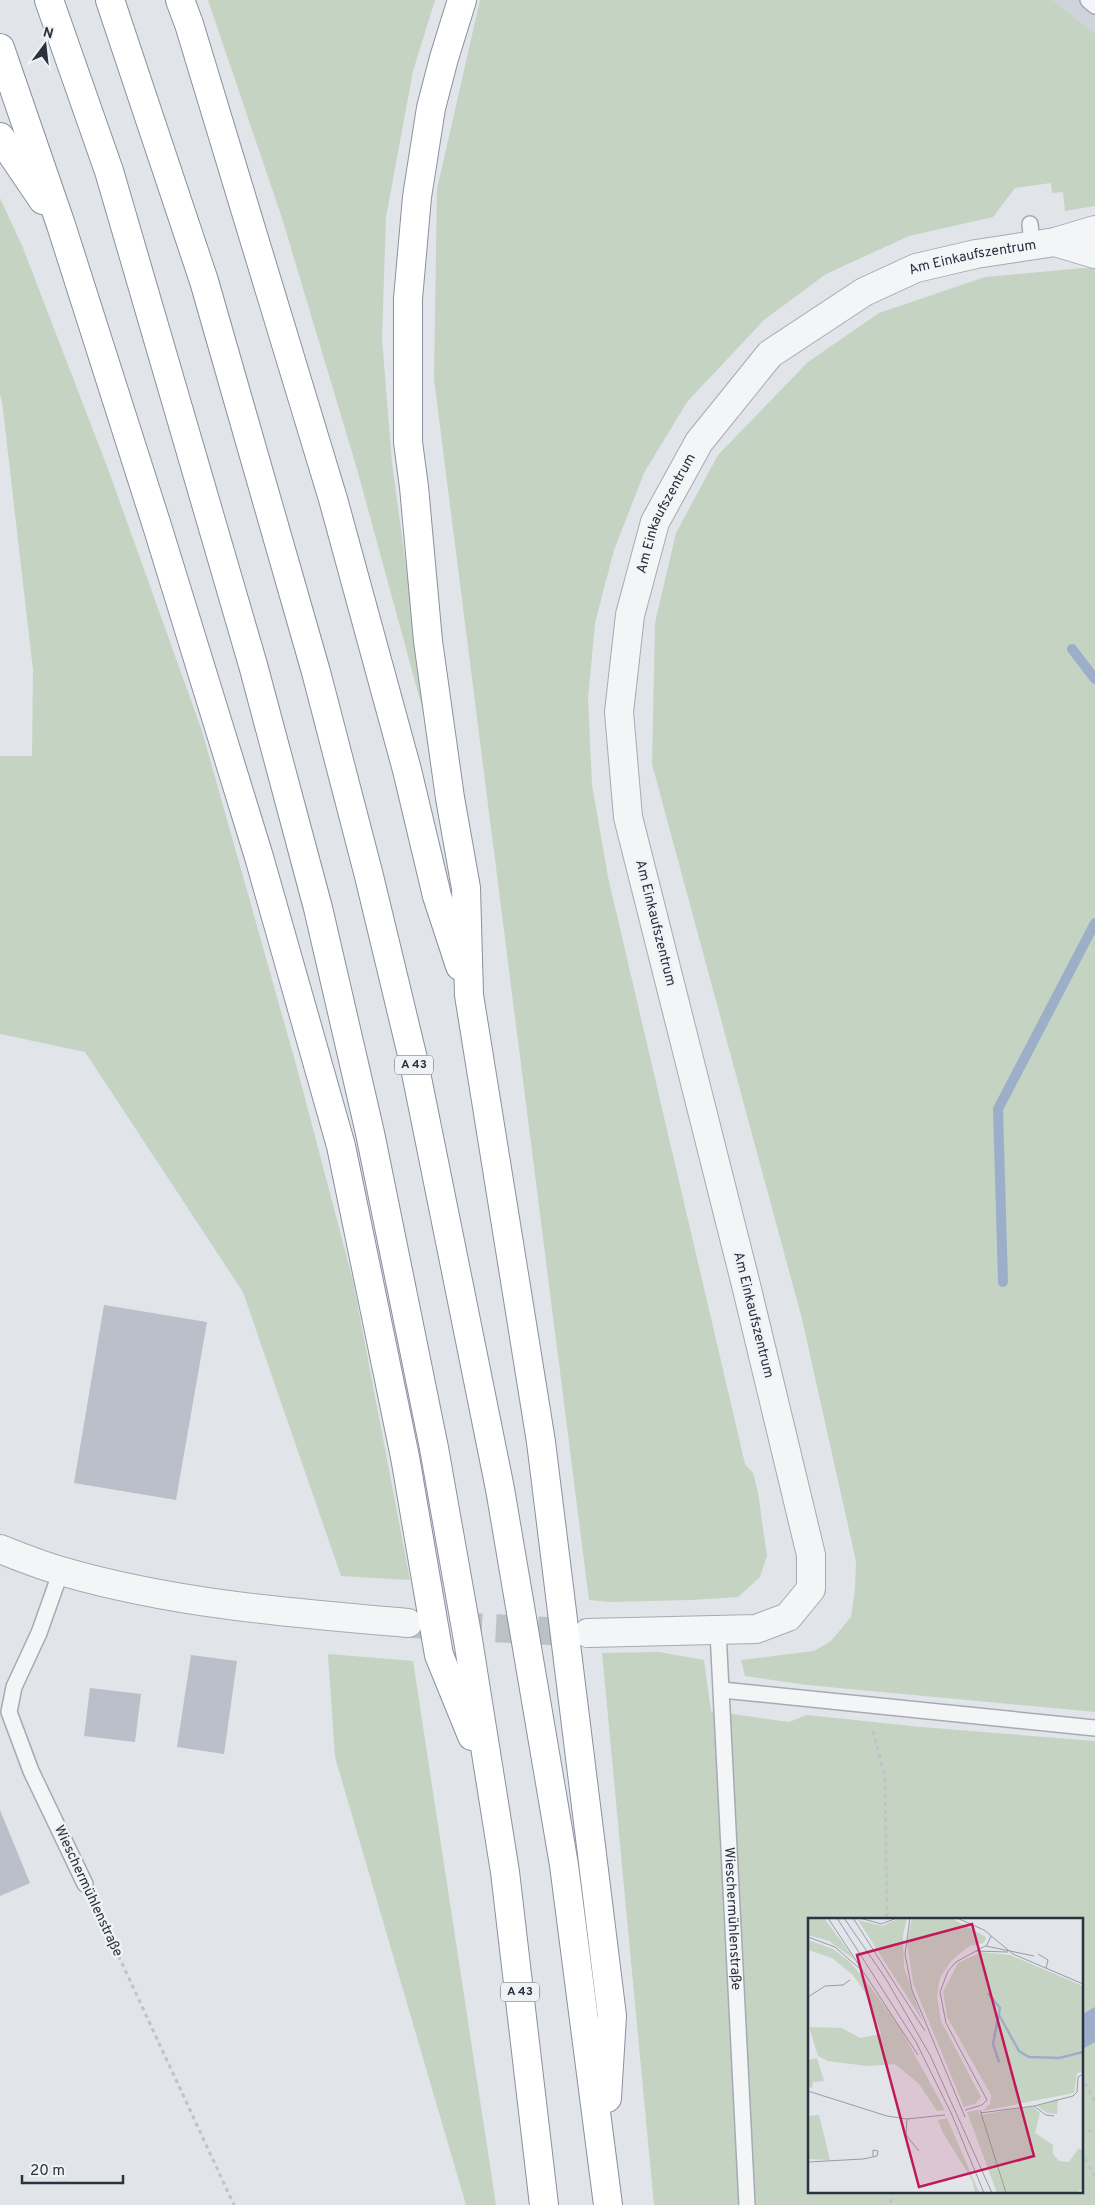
<svg xmlns="http://www.w3.org/2000/svg" width="1095" height="2205" font-family="Overpass,sans-serif">
<style>
.built{fill:#cfd3db}
.green{fill:#c5d3c2;fill-rule:evenodd}
.water{fill:#9dafc8}
.lines{fill:none;stroke-linecap:round;stroke-linejoin:round}
.stream{stroke:#9dafc8;stroke-width:10}
.building{fill:#bbbfc9}
.minor-tunnel{stroke:#bcc0c7;stroke-width:28;stroke-dasharray:28 14;stroke-linecap:butt}
.service-casing{stroke:#a6abb3;stroke-width:18}
.minor-casing{stroke:#a6abb3;stroke-width:30}
.motorway-casing{stroke:#89909f;stroke-width:30}
.path{stroke:#bfc2c7;stroke-width:3;stroke-dasharray:4 4;stroke-linecap:butt}
.service{stroke:#f3f5f7;stroke-width:15}
.minor{stroke:#f3f5f7;stroke-width:28}
.motorway{stroke:#fff;stroke-width:28}
.labels{text-anchor:middle;dominant-baseline:central;stroke-width:5;stroke-linejoin:round;paint-order:stroke}
.shield{fill:#f0f3f6;stroke:#656b77;stroke-width:1}
.shield-label{font-size:12px;font-weight:bold;fill:#2a3140}
.street-label{font-size:14px;fill:#2a3140;stroke:#f0f3f6}
.inset-river{fill:none;stroke:#9dafc8;stroke-width:2.5}
.inset-road{fill:none;stroke:#989ca5;stroke-width:1}
.view{fill:#c2185b;fill-opacity:0.15;stroke:#c2185b;stroke-width:2.5}
.inset-edge{fill:none;stroke:#2a3140;stroke-width:2.5}
</style>
<rect width="100%" height="100%" fill="#e1e4e9"/>
<!-- built -->
<polygon class="built" points="1053,0 1095,0 1095,34"/>
<!-- green -->
<g class="green">
<polygon points="208,0 435,0 413,71 386,217 382,339 392,463 428,729 357,469 282,218"/>
<polygon points="480,0 1053,0 1095,34 1095,206 1065,211 1063,192 1052,193 1051,183 1015,188 993,217 909,236 826,274 764,320 687,402 644,473 614,550 595,623 588,699 592,785 608,877 745,1464 753,1473 758,1493 767,1556 760,1577 738,1597 691,1600 610,1602 589,1600 434,379 437,189"/>
<polygon points="0,198 23,248 108,469 202,731 297,1068 353,1281 410,1580 341,1576 243,1292 85,1052 0,1034 0,756 32,756 33,670 2,401 0,395"/>
<polygon points="1095,267 1095,1712 807,1685 745,1676 741,1660 814,1651 831,1641 851,1617 855,1589 856,1561 802,1319 652,764 655,623 676,533 718,455 808,362 879,313 985,277"/>
<path d="M659,1652L704,1660L711,1711L789,1722L807,1715L921,1727L1095,1741V2205H654L602,1653ZM809,1919H1081V2191H809Z"/>
<polygon points="328,1654 413,1661 496,2205 466,2205 335,1757"/>
</g>
<!-- water -->
<polygon class="water" points="1095,2007 1095,2042 1081,2050 1081,2015"/>
<g class="lines">
<!-- stream -->
<g class="stream">
<polyline points="1072,649 1095,679"/>
<polyline points="1003,1282 998,1109 1095,923"/>
</g>
</g>
<!-- building -->
<g class="building">
<polygon points="104,1305 207,1322 176,1500 74,1483"/>
<polygon points="191,1655 237,1661 224,1754 177,1747"/>
<polygon points="90,1688 141,1694 135,1742 84,1736"/>
<polygon points="0,1810 30,1883 0,1896"/>
</g>
<g class="lines">
<!-- minor-tunnel -->
<polyline class="minor-tunnel" points="412,1624 588,1633"/>
<defs>
<g id="service">
<polyline points="1088,0 1095,6"/>
<polyline points="1030,224 1032,244"/>
<polyline points="61,1571 39,1633 14,1687 9,1712 31,1771 85,1884"/>
<path id="s1" d="M718,1631L747,2205"/>
<polyline points="722,1690 1095,1728"/>
</g>
<g id="minor">
<polyline points="1055,242 1095,254"/>
<path d="M0,1549C20,1557 40,1565 61,1571C174,1604 291,1613 408,1623"/>
<path id="s2" d="M588,1633L756,1629L788,1617L811,1589V1555L746,1285L628,817L619,712L630,615L655,522L699,442L770,354L864,292L916,268L976,254L1055,242L1095,230"/>
</g>
<g id="motorway">
<polyline points="49,0 109,171 253,665 318,908 370,1133 434,1448 468,1640 505,1872 544,2205"/>
<polyline points="110,0 204,281 316,672 369,876 414,1063 500,1489 564,1865 608,2205"/>
<polyline points="180,0 189,24 333,499 407,770 437,896 460,966"/>
<polyline points="462,0 444,58 431,108 417,197 408,299 408,442 414,487 428,641 450,798 466,888 469,995 541,1442 612,2016 607,2098"/>
<polyline points="0,48 61,225 158,529 259,857 341,1146 405,1457 439,1655 472,1736"/>
<polyline points="0,137 43,200"/>
</g>
</defs>
<!-- service casing -->
<use href="#service" class="service-casing"/>
<!-- minor casing -->
<use href="#minor" class="minor-casing"/>
<!-- motorway casing -->
<use href="#motorway" class="motorway-casing"/>
<!-- path -->
<g class="path">
<polyline points="873,1731 885,1777 887,1919"/>
<polyline points="95,1905 234,2205"/>
<polyline points="1081,2076 1095,2101"/>
<polyline points="1081,2136 1095,2128"/>
<polyline points="1081,2152 1095,2176"/>
<polyline points="891,2191 891,2205"/>
</g>
<!-- service -->
<use href="#service" class="service"/>
<!-- minor -->
<use href="#minor" class="minor"/>
<!-- motorway -->
<use href="#motorway" class="motorway"/>
</g>
<g class="labels">
<!-- shield labels -->
<g class="shield">
<rect x="395" y="1055.5" width="38" height="19" rx="4"/>
<rect x="501" y="1982.5" width="38" height="19" rx="4"/>
</g>
<g class="shield-label">
<text x="414" y="1065">A 43</text>
<text x="520" y="1992">A 43</text>
</g>
<!-- street labels -->
<g class="street-label">
<text stroke="none"><textPath href="#s2" startOffset="1764">Am Einkaufszentrum</textPath></text>
<text stroke="none"><textPath href="#s2" startOffset="1344">Am Einkaufszentrum</textPath></text>
<text transform="translate(655 923) rotate(76)">Am Einkaufszentrum</text>
<text transform="translate(753 1315) rotate(76)">Am Einkaufszentrum</text>
<text transform="translate(88 1891) rotate(65)">Wieschermühlenstraße</text>
<text stroke="none"><textPath href="#s1" startOffset="288">Wieschermühlenstraße</textPath></text>
</g>
</g>
<!-- overview -->
<g transform="translate(808 1918)">
<rect width="275" height="275" fill="#e1e4e9"/>
<path d="M0,0H16L47,42L21,23L0,17ZM92,0H99L95,18L96,49L114,102L50,2L74,8ZM104,0H143L178,19L176,25L161,28L143,43L132,60L129,78L133,103L173,179L167,186L156,189L105,65L99,24ZM0,22L25,31L42,44L58,63L91,108L137,192L129,193L111,166L87,146L59,148L20,143L10,138L1,109L34,110L52,120L73,116L60,79L45,57L24,40L0,32ZM173,34L202,37L275,68V154L269,155L266,175L174,193L182,186L183,177L139,99L135,74L150,45ZM9,140L16,163L5,164L4,170L0,169V142ZM250,181L249,196L239,195L229,188ZM224,188L232,195L227,215L245,227V236L251,243L261,244L270,231H275V271L267,275H189L159,194L170,192L172,197ZM11,197L16,217L22,242L0,241V198ZM139,200L170,272L171,275H167L164,262L134,213L130,202Z" fill="#c5d3c2"/>
<path class="inset-river" d="M180,75L192,90L185,126L191,144M191,97L211,133L221,139L251,140L275,134"/>
<path class="inset-road" d="M20,0L110,137M29,0L108,124L144,197L176,275M36,0L78,61L122,137L184,275M45,0L117,113M52,0L73,6L89,0M102,0L97,36L104,72L157,199M149,0L176,12L205,36L275,66M0,19L27,29L51,50M178,28L226,38M168,33L200,34M230,36L240,42L238,50M0,79L17,68L35,67L42,62M0,173L79,198L99,201L137,197M226,188L238,197L246,198M157,192L174,187L179,182L138,105L132,74L140,53L148,44L179,27L183,18M172,192L198,275M172,195L226,188L265,178L269,174L270,159L275,156M99,201L98,217L111,233M0,244L55,241L69,238L70,233L65,232V238"/>
<path class="view" d="M164,6L226,238L111,269L49,37Z"/>
<rect width="275" height="275" class="inset-edge"/>
</g>
<!-- north arrow -->
<g transform="translate(45 45) rotate(15)" stroke="#f0f3f6" stroke-width="4" paint-order="stroke">
<path d="M0-4L9 19L0 12L-9 19Z" fill="#2a3140"/>
<text y="-8" font-size="14" font-weight="bold" text-anchor="middle" fill="#2a3140">N</text>
</g>
<!-- scale -->
<path d="M22 2175v8h101v-8" fill="none" stroke="#2a3140" stroke-width="2.5"/>
<text x="30" y="2175" font-size="15" fill="#2a3140" stroke="#f0f3f6" stroke-width="4" paint-order="stroke">20 m</text>
</svg>
